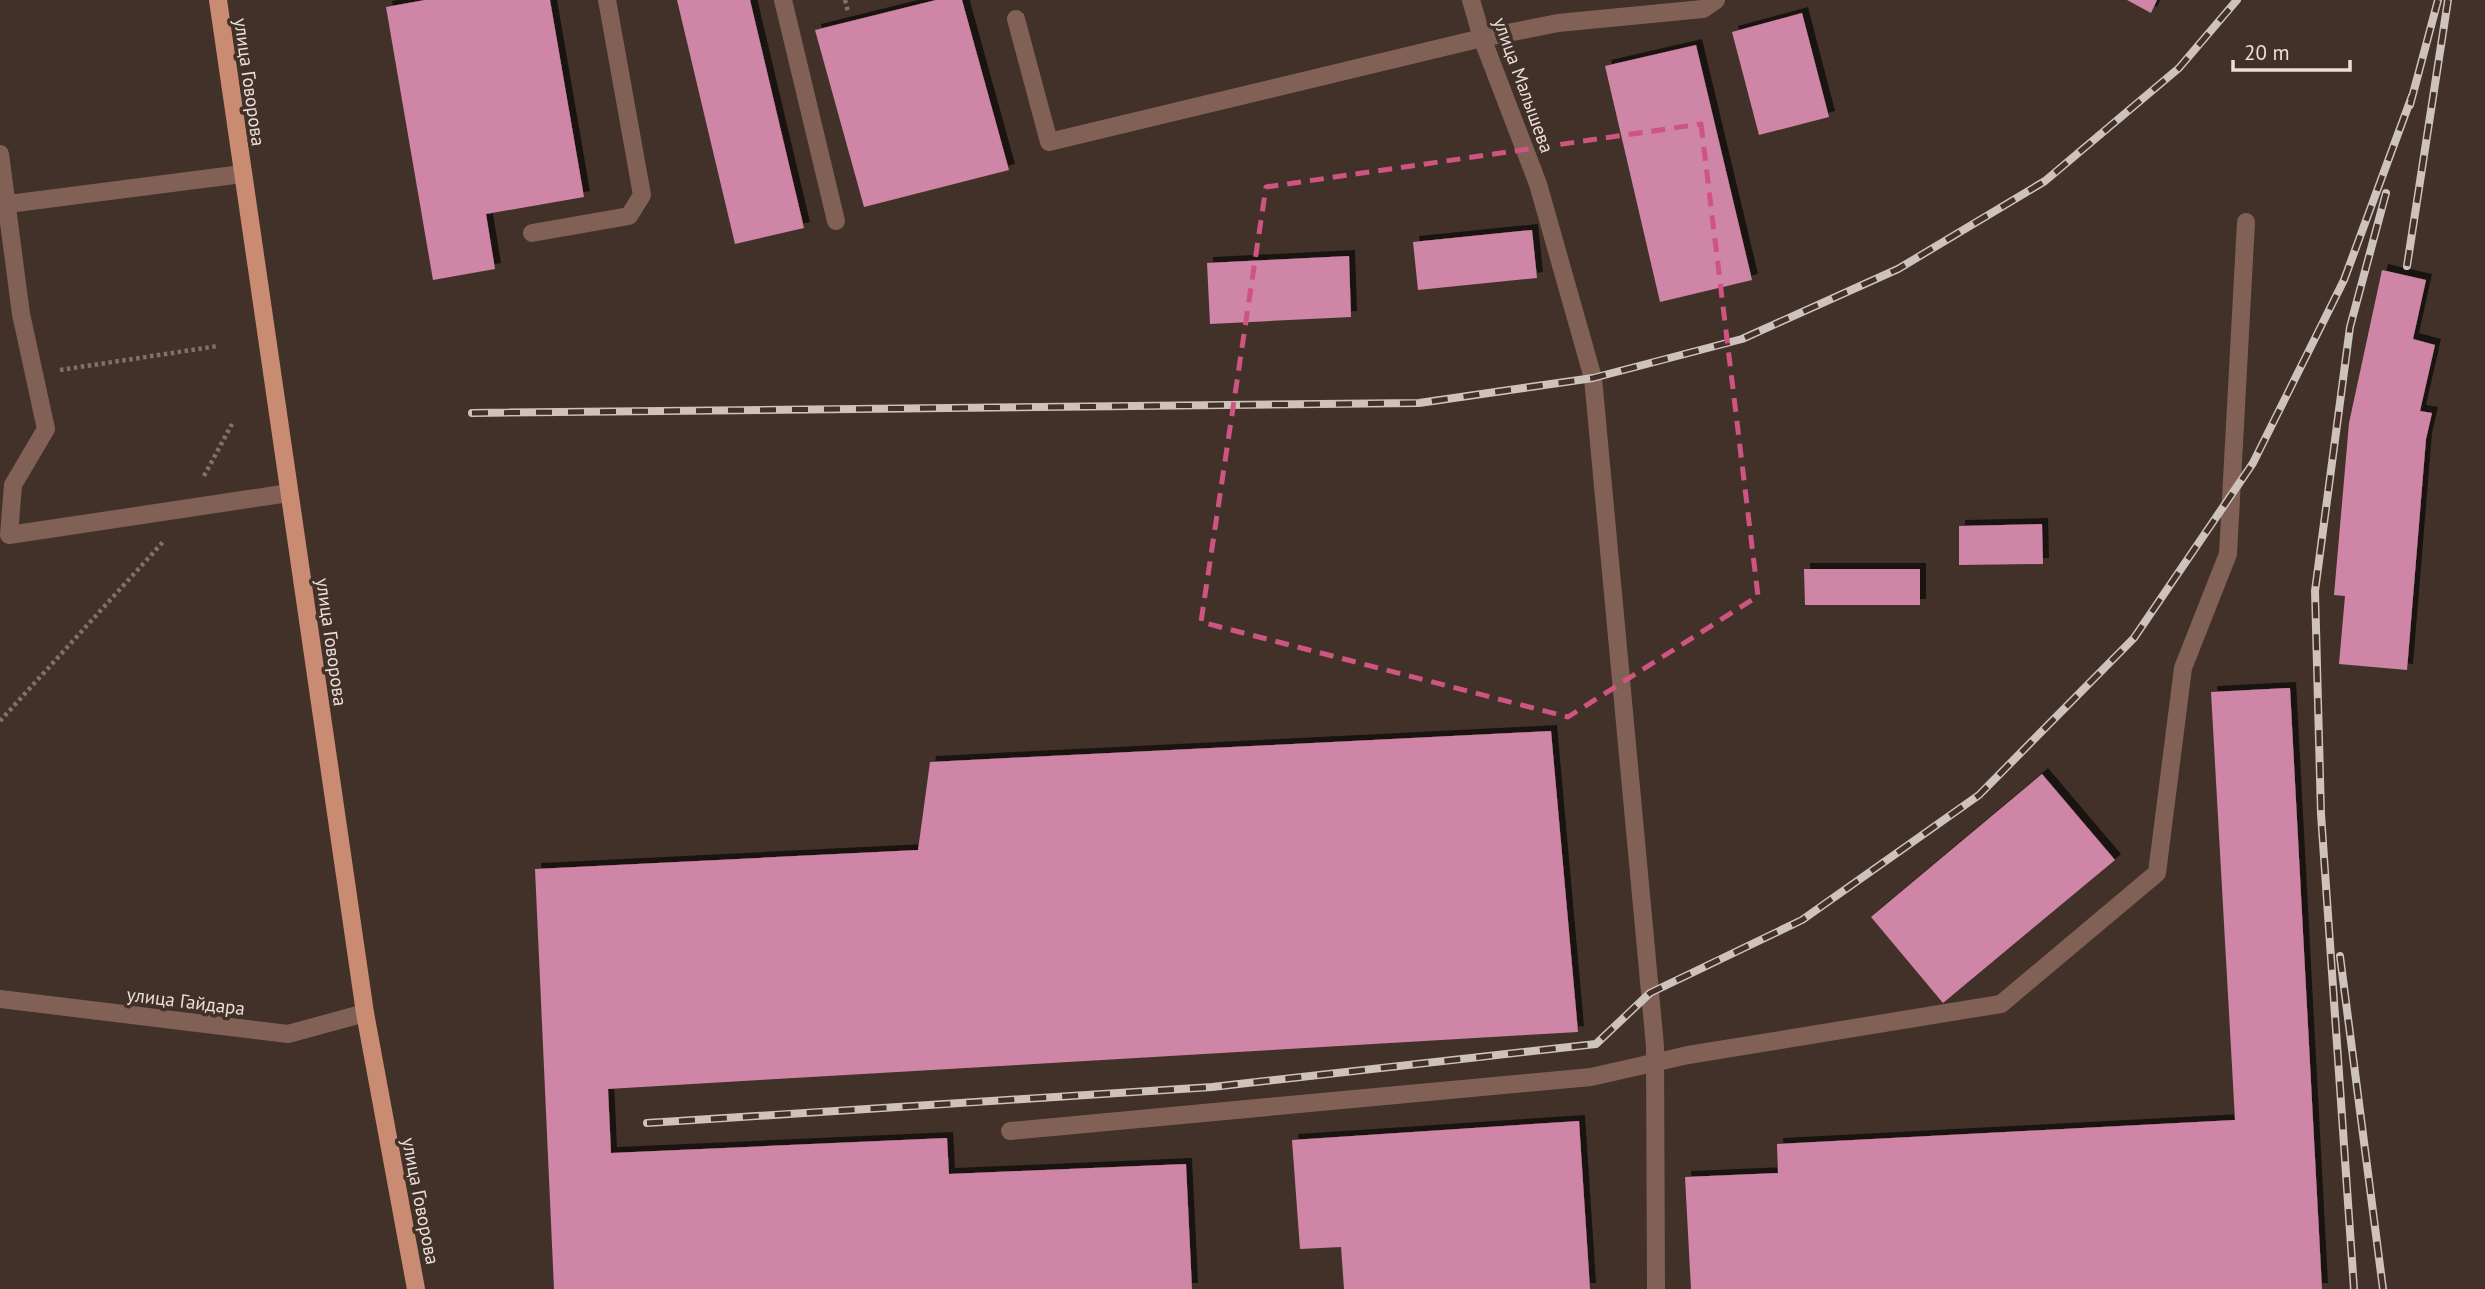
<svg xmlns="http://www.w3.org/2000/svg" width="2485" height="1289" font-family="'PT Sans',sans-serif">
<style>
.building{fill:#ce85a6;filter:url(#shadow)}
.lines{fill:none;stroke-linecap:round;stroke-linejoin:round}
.path{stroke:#80716a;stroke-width:4.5;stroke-dasharray:3.5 3.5;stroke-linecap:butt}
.minor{stroke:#816156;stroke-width:18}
.major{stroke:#ca8b73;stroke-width:18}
.rail-casing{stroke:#cec2bc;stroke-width:8}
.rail{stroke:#423129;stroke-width:5;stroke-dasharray:16;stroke-linecap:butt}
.marked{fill:none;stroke:#ce5481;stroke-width:5;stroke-dasharray:14 9;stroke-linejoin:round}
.labels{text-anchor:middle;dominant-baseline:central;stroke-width:7;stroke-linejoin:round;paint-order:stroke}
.street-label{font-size:19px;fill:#eadfd9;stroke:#423129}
</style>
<defs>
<filter id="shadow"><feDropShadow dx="6" dy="-6" stdDeviation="0" flood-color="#0009"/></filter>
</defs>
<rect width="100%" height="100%" fill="#423129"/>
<!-- building -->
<g class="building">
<polygon points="425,0 550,0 584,197 486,214 495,269 433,280 386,7"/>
<polygon points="677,0 750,0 804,228 735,244"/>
<polygon points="936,0 962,0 1009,170 864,207 815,30"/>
<polygon points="2127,0 2157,0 2151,13"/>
<polygon points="1802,13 1829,117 1759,135 1732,32"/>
<polygon points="1696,45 1752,280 1660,302 1605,66"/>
<polygon points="1532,230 1537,278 1418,290 1413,242"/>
<polygon points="1349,256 1351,317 1210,324 1207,263"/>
<polygon points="2382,270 2426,280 2413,339 2435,345 2420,411 2432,413 2426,439 2407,670 2339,664 2345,596 2334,595 2349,423"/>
<polygon points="2042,524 2043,564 1959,565 1959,526"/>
<polygon points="1804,569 1920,569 1920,605 1805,605"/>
<polygon points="2290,688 2322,1289 1691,1289 1685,1177 1778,1173 1777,1144 2235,1120 2211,692"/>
<polygon points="1551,731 1578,1032 608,1089 611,1153 947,1138 949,1174 1186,1164 1192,1289 554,1289 535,869 918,850 930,762"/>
<polygon points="2042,774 2115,860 1943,1003 1871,917"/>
<polygon points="1579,1121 1590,1289 1344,1289 1341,1247 1300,1249 1292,1140"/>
</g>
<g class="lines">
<!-- path -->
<g class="path">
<polyline points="845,0 848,12"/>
<polyline points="60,370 218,346"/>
<polyline points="204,476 232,424"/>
<polyline points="0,721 163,542"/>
</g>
<!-- minor -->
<g class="minor">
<polyline points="783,0 836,221"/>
<polyline points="1471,0 1482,38 1538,184 1593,378 1655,1046 1656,1289"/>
<polyline points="1016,19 1049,142 1482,38 1558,23 1703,9 1716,0"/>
<polyline points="0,154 21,314 46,429 13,485 9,535 289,493"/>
<polyline points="0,205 242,174"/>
<polyline points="532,233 629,216 642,195 607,0"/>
<polyline points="0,999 288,1034 365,1013"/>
<polyline points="1010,1131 1591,1077 1688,1055 2001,1004 2157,873 2183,668 2228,554 2246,222"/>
</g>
<!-- major -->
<polyline class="major" points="218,0 365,1013 416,1289"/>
<defs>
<g id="rail">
<polyline points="2410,105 2438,0"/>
<polyline points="2407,266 2448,0"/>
<polyline points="472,413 1419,403 1593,378 1742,339 1898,269 2045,181 2179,68 2237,0"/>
<polyline points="2340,956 2383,1289"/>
<polyline points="647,1123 1212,1087 1596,1044 1650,993 1802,920 1979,795 2134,638 2253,463 2344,280 2412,96"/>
<polyline points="2354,1289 2321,814 2315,591 2350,327 2386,193"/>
</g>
</defs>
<!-- rail casing -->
<use href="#rail" class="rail-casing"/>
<!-- rail -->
<use href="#rail" class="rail"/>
</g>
<!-- marked area -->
<path class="marked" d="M1701,124L1758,596L1568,717L1201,622L1266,187Z"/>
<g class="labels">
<!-- street labels -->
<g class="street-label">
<text transform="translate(250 82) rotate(82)">улица Говорова</text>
<text transform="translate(1524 85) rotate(70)">улица Малышева</text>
<text transform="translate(332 642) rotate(82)">улица Говорова</text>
<text transform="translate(186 1001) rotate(7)">улица Гайдара</text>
<text transform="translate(421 1201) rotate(79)">улица Говорова</text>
</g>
</g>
<!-- scale -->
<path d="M2233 60v10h117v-10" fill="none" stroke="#eadfd9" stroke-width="3.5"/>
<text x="2244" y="60" font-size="21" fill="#eadfd9" stroke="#423129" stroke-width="5" paint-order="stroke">20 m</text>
</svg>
